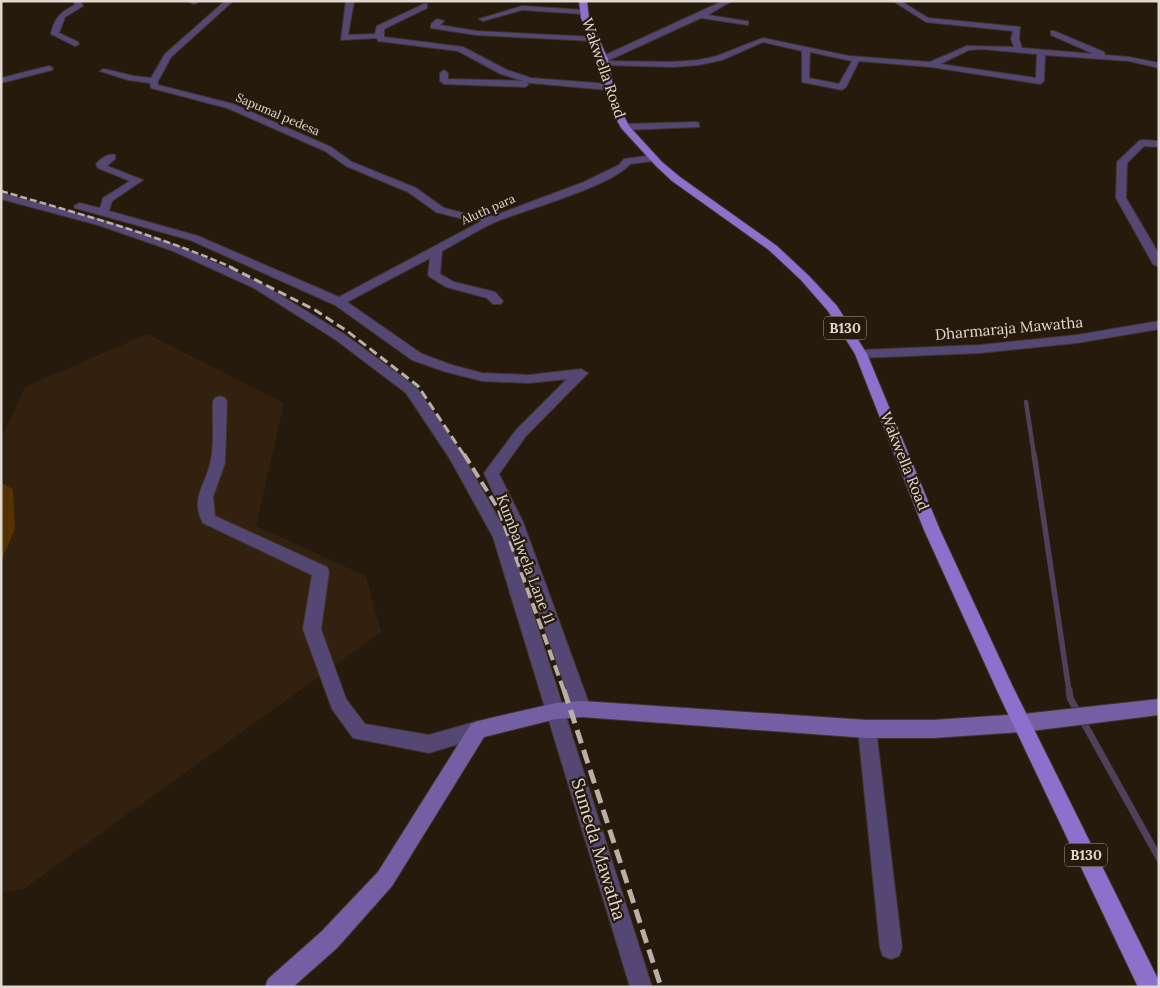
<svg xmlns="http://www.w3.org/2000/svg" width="1160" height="988" font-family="Lora,serif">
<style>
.built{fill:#32210f}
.green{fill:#563200}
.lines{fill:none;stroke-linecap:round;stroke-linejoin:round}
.stream-far2{stroke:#4e4159;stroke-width:4.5}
.stream-far1{stroke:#4e4159;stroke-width:5.5}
.stream{stroke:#4e4159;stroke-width:7}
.street-casing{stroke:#403528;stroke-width:2}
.secondary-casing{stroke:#403528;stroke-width:2}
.primary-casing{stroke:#403528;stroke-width:2}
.street{fill:#544773;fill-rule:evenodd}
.secondary{fill:#745fa5;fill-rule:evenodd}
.primary{fill:#8d70cc;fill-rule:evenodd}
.rail-far3{stroke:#b9afa6;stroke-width:2.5;stroke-dasharray:7 3;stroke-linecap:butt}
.rail-far2{stroke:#b9afa6;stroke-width:3;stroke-dasharray:9 4.5;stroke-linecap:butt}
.rail-far1{stroke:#b9afa6;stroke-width:4;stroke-dasharray:11 5.5;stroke-linecap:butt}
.rail{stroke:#b9afa6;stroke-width:5;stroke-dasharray:14 7;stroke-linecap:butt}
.labels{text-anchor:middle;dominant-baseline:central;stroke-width:4.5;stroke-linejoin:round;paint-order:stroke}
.far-street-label{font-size:12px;fill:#e1d8d0;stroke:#261a0d}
.shield{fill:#261a0d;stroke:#a99f96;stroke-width:1}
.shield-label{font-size:14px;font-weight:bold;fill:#e1d8d0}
.street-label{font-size:15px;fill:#e1d8d0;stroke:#261a0d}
.near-street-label{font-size:18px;fill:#e1d8d0;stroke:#261a0d}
</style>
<rect width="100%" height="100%" fill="#261a0d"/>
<!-- built -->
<polygon class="built" points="147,334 284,403 256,526 366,576 381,632 22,890 1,892 1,438 25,387"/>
<!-- green -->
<polygon class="green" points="1,483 13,489 15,529 1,561"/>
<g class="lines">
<!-- stream-far2 -->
<polyline class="stream-far2" points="1026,402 1034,455"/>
<!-- stream-far1 -->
<polyline class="stream-far1" points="1034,454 1069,691"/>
<!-- stream -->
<polyline class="stream" points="1069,690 1070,698 1159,858"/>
<defs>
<g id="street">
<path d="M73,1H80L83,6L65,17L59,33L78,42L79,44L75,46L51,34C54,18 61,12 75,5Z"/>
<polygon points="187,1 197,1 198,2 194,4"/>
<path d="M225,1H233L171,57L158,81V85L233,104L331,147L352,162L416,188L444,208L463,213L493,216L584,182L619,165L624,159L653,155L658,158L653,161L630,164C613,185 529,209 500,220C480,228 461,241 442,251L440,274L454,282L495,292L503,301L501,304H493L487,298L446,287L430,277L428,275L430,258L347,302L422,354L452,365L482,373L529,375L581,369L588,373L526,436L499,474L523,522L591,709L589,715L582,717L575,715L573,709L507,522L484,473L516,430L567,379L529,383L482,381L443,371L412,360L335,305L190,240L75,208L74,206L79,203L100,208L103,198L130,181L98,168L96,164C100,159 109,153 115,155V159L107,166L143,180L112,201L109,211L198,236L339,297L482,221L463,219L436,212L408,192L346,166L325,151L227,108L151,88L150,83L128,80L100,71L104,69L134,76L151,78L165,54Z"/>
<polygon points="346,1 354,1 348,35 375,34 377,26 424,4 427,4 427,8 384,29 384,37 463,47 507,70 531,78 609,84 613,87 609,90 530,83 501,74 458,51 378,41 377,38 341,40"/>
<path d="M723,1H732L708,15L745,21H748V25L701,18L607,61L672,62L699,60L717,56L763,38L849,56L930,62L967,46L1014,47L1011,39L1013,31L926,22L893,1H901L928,18L1020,27L1019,39L1022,48L1094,54L1051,35V31H1054L1104,52L1105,55L1129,57L1159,63V68L1129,61L1045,55L1044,81L1040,84L931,67L859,61L846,87L842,90L802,82V51L763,42L722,60L699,65L672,67L604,65L600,63L602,61L600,59L601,57ZM981,49L1037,54L1036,78L940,64L969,50ZM810,52L852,61L839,84L809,78Z"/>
<polygon points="522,6 584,10 588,12 584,14 522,10 483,21 479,19"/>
<polygon points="437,19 444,21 440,25 476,31 594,37 598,39 594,41 476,35 431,28 431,24"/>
<polygon points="49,66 53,68 52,70 1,83 1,78"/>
<polygon points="444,70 448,73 448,79 525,81 529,84 525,87 444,84 440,81 440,73"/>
<polygon points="696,122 699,123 699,127 625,130 620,127 625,124"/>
<polygon points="1142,140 1159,141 1159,147 1144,146 1127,163 1126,198 1159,254 1159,267 1153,264 1116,198 1117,162 1139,141"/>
<polygon points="1,193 106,221 181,247 262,284 344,334 416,387 461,452 509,537 652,987 630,987 493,537 450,459 406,393 336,340 254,288 173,251 98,225 1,199"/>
<polygon points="1159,321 1159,329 1077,343 980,353 861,358 855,354 861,350 980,345 1077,335"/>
<path d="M220,396L225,398L227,401L225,463L213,497L215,516L327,567L329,572L321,629L346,699L365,724L429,735L478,721L485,724L487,730L485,736L429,753L353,738L332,709L303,629L312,575L203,523C190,500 205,485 210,464C215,446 212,420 213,401L215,398Z"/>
<polygon points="867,720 874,723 876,729 902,948 899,956 891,959 883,956 880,948 858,729 860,723"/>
</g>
<polygon id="secondary" points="1159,699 1159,715 1023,732 933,738 867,738 582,717 556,719 484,737 392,886 337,948 293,987 265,987 268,979 321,932 378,872 471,724 478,721 556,703 582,701 867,720 933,720 1023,714"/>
<polygon id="primary" points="579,1 587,1 589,18 608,59 613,87 623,114 629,126 662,162 680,177 777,246 809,276 837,306 867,354 940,530 1012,685 1158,979 1159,987 1138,987 1000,697 924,530 855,354 828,311 801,280 769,250 672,181 656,166 622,129 613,114 605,87 600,59 581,18"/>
</defs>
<!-- street casing -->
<use href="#street" class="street-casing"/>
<!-- secondary casing -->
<use href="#secondary" class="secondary-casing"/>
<!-- primary casing -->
<use href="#primary" class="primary-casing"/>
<!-- street -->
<use href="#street" class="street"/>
<!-- secondary -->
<use href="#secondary" class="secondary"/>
<!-- primary -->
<use href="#primary" class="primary"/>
<!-- rail-far3 -->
<path class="rail-far3" d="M1,191C80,214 158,235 233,268"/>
<!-- rail-far2 -->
<polyline class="rail-far2" points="230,267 315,310 347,331 418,386 464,455"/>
<!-- rail-far1 -->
<polyline class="rail-far1" points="464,454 499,510 564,691"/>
<!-- rail -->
<polyline class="rail" points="564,690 661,987"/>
</g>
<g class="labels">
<!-- far-street labels -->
<g class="far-street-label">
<text transform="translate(278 114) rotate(23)">Sapumal pedesa</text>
<text transform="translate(488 209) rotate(-24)">Aluth para</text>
</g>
<!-- shield labels -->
<g class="shield">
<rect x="824" y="316.5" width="42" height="23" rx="4"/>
<rect x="1065" y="843.5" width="42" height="23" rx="4"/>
</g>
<g class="shield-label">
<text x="845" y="328">B130</text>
<text x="1086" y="855">B130</text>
</g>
<!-- street labels -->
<g class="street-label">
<text transform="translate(604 68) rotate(71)">Wakwella Road</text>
<text transform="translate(1009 328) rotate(-5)">Dharmaraja Mawatha</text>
<text transform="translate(905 461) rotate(68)">Wakwella Road</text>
<text transform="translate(526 559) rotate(69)">Kumbalwela Lane 11</text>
</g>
<!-- near-street labels -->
<g class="near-street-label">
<text transform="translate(599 849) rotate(73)">Sumeda Mawatha</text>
</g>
</g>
<!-- border -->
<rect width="1160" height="988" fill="none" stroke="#e1d8d0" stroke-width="5"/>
</svg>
